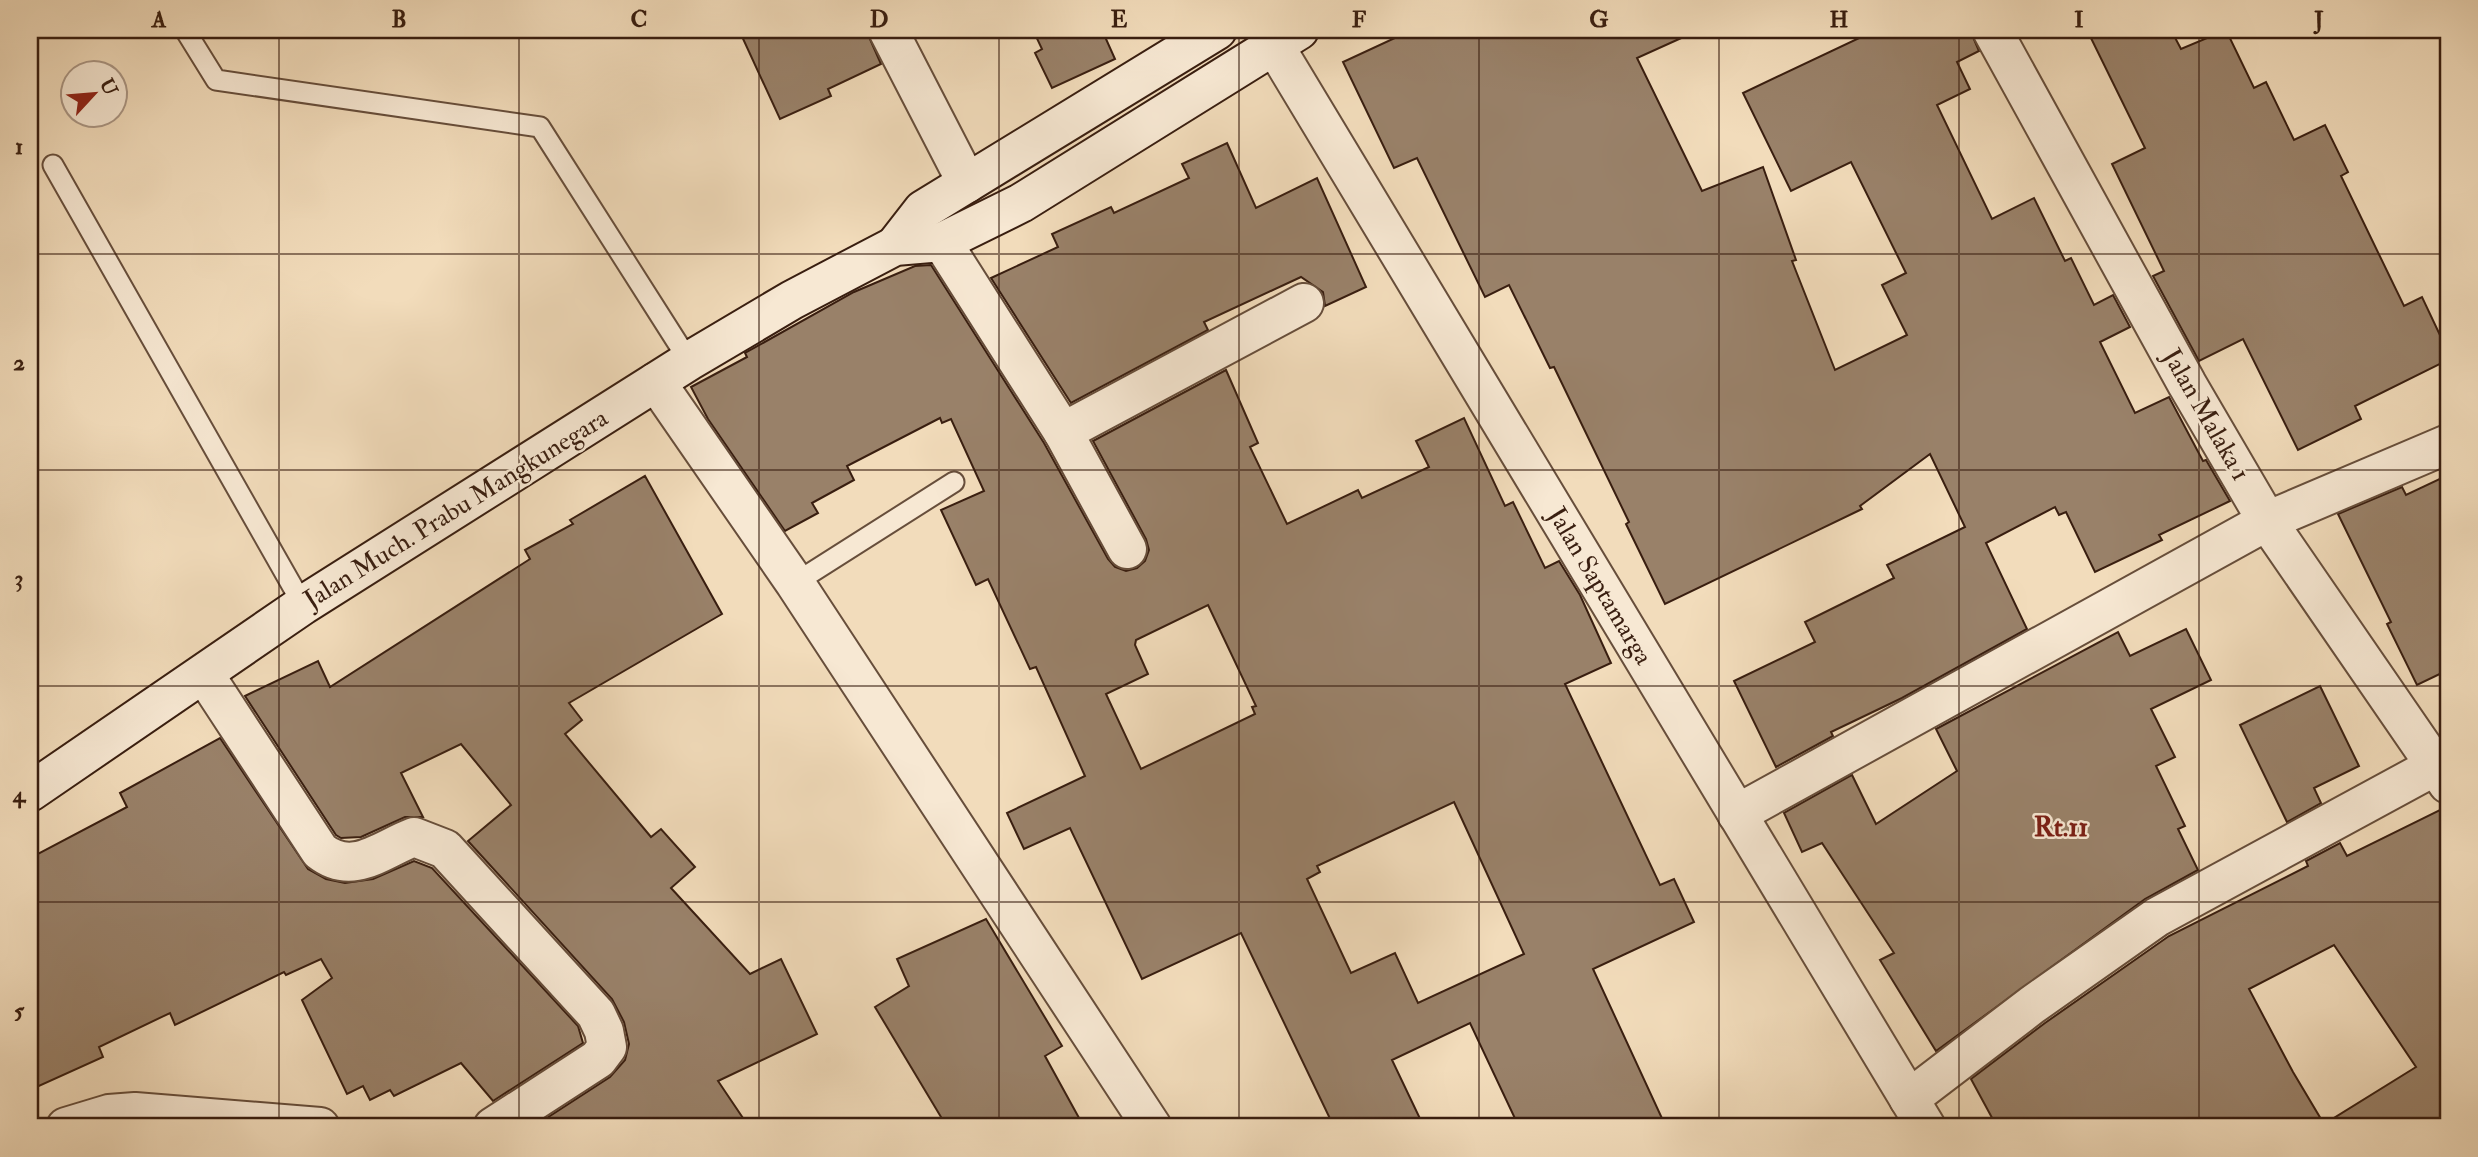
<svg xmlns="http://www.w3.org/2000/svg" width="2478" height="1157" font-family="'IM FELL Double Pica',serif">
<style>
.building{fill:#998169;stroke:#391e10;stroke-width:2;fill-rule:evenodd}
.lines{fill:none;stroke-linecap:round;stroke-linejoin:round}
.service-casing{stroke:#674e3b;stroke-width:23}
.minor-casing{stroke:#674e3b;stroke-width:42}
.secondary-casing{stroke:#391e10;stroke-width:42}
.service{stroke:#f7e8d3;stroke-width:19}
.minor{stroke:#f7e8d3;stroke-width:38}
.secondary{stroke:#f7e8d3;stroke-width:38}
.grid{fill:none;stroke:#391e10;stroke-width:2;stroke-opacity:0.55}
.labels{text-anchor:middle;dominant-baseline:central;stroke-width:5;stroke-linejoin:round;paint-order:stroke}
.street-label{font-size:26px;fill:#391e10;stroke:#f7e8d3}
.neighbourhood-label{font-size:28px;font-weight:bold;fill:#7a1f14;stroke:#f7e8d3}
.neatline{fill:none;stroke:#391e10;stroke-width:2.5}
.grid-label{font-size:23px;text-anchor:middle;font-weight:bold;fill:#391e10}
</style>
<rect width="100%" height="100%" fill="#f2dcbb"/>
<filter id="stains"><feTurbulence type="fractalNoise" baseFrequency=".00286" numOctaves="4"/><feColorMatrix values="0 0 0 0 .2 0 0 0 0 .09 0 0 0 0 .02 0 0 0 .5 -.17"/></filter>
<radialGradient id="worn" r=".72"><stop offset=".6" stop-color="#630" stop-opacity="0"/><stop offset="1" stop-color="#630" stop-opacity=".3"/></radialGradient>
<!-- building -->
<g class="building">
<polygon points="739,30 866,30 881,64 828,89 831,96 780,119"/>
<polygon points="1033,30 1102,30 1115,59 1052,88 1035,53 1042,49"/>
<polygon points="1412,30 1699,30 1637,58 1702,191 1763,167 1796,260 1792,261 1835,370 1907,335 1882,285 1906,273 1851,162 1791,191 1743,93 1876,30 1970,30 1979,51 1957,62 1970,89 1937,105 1992,219 2034,198 2065,261 2071,258 2094,305 2113,295 2130,327 2100,342 2135,413 2169,397 2203,461 2206,460 2230,501 2159,535 2162,540 2095,572 2066,512 2059,515 2055,507 1986,543 2027,629 1902,698 1831,732 1833,736 1776,767 1734,681 1815,642 1805,622 1894,578 1887,565 1965,527 1930,454 1860,506 1862,509 1665,604 1626,524 1629,522 1554,367 1550,368 1509,285 1485,297 1417,158 1394,168 1343,62"/>
<polygon points="2087,30 2171,30 2181,49 2226,30 2254,88 2266,82 2294,140 2325,125 2348,172 2341,176 2404,306 2422,297 2448,352 2448,360 2355,406 2361,419 2298,450 2243,339 2199,361 2153,276 2164,271 2112,164 2145,148"/>
<polygon points="1227,143 1256,208 1317,178 1366,287 1325,306 1323,292 1301,277 1204,322 1208,330 1071,403 991,278 1058,247 1052,234 1111,207 1114,213 1189,178 1182,164"/>
<path d="M931,265L1044,443L1108,559L1115,567L1126,571L1137,568L1145,561L1149,550L1146,539L1093,441L1226,370L1258,443L1250,447L1287,524L1358,490L1362,498L1429,467L1416,441L1464,418L1505,506L1513,502L1545,568L1559,561L1580,595L1611,663L1565,684L1660,885L1674,879L1694,922L1593,969L1666,1127H1519L1470,1023L1392,1060L1424,1127H1334L1241,933L1142,979L1070,828L1024,849L1007,813L1085,776L1036,667L1030,669L988,579L976,585L941,510L984,491L951,419L942,423L940,418L847,466L854,480L812,503L818,513L785,531L708,419L691,387L747,357L745,353L854,292L915,266ZM1208,605L1256,706L1252,707L1255,714L1141,769L1106,694L1148,674L1135,645L1136,640ZM1454,802L1524,954L1418,1003L1395,953L1351,973L1307,879L1320,872L1317,866Z"/>
<polygon points="2448,475 2448,670 2417,685 2387,624 2391,622 2338,514 2402,487 2406,495"/>
<polygon points="645,476 722,614 569,703 582,720 565,734 651,837 661,829 695,867 671,888 750,974 781,959 817,1034 718,1081 749,1127 533,1127 610,1077 625,1060 629,1044 624,1022 612,999 468,841 511,805 461,744 401,773 423,817 405,817 361,837 341,838 336,835 245,696 318,661 330,687 530,559 525,550 573,524 570,520"/>
<polygon points="2186,629 2211,680 2151,709 2175,757 2156,766 2185,826 2178,829 2198,870 2145,899 1936,1051 1880,960 1894,953 1822,843 1802,852 1784,813 1852,775 1876,824 1957,771 1936,729 2118,632 2130,656"/>
<polygon points="2320,686 2359,766 2314,788 2321,803 2287,822 2240,725"/>
<polygon points="220,738 308,869 326,879 345,883 373,879 414,861 432,868 578,1026 583,1043 493,1101 461,1063 394,1096 390,1090 370,1100 363,1086 347,1094 302,1000 332,978 321,959 286,975 284,972 175,1025 170,1013 99,1047 103,1057 30,1090 30,858 127,807 120,793"/>
<path d="M2448,806V1127H1997L1971,1079L2045,1023L2169,936L2308,866L2306,861L2340,843L2347,856ZM2334,945L2416,1067L2324,1124L2293,1072L2249,989Z"/>
<polygon points="986,919 1062,1046 1045,1056 1084,1127 947,1127 875,1007 909,986 897,959"/>
</g>
<g class="lines">
<defs>
<g id="service">
<polyline points="185,30 216,80 540,127 689,361"/>
<polyline points="53,165 303,605"/>
<polyline points="795,583 954,482"/>
</g>
<g id="minor">
<polyline points="888,30 967,183"/>
<polyline points="1992,30 2187,384 2267,521 2448,784"/>
<polyline points="1274,45 1926,1127"/>
<polyline points="942,242 1063,432 1127,549"/>
<polyline points="656,382 795,583 1152,1127"/>
<polyline points="1063,432 1304,303"/>
<path d="M204,674L320,851C353,877 382,849 414,837L445,849L596,1014L604,1031L607,1047L598,1059L493,1127"/>
<polyline points="1737,814 2267,521 2448,444"/>
<polyline points="1909,1099 2032,1005 2157,917 2435,766"/>
<polyline points="66,1127 109,1114 135,1112 320,1127"/>
</g>
<g id="secondary">
<polyline points="895,246 923,210 1217,30"/>
<polyline points="30,792 303,605 689,361 792,300 895,246 942,242 1021,203 1299,30"/>
</g>
</defs>
<!-- service casing -->
<use href="#service" class="service-casing"/>
<!-- minor casing -->
<use href="#minor" class="minor-casing"/>
<!-- secondary casing -->
<use href="#secondary" class="secondary-casing"/>
<!-- service -->
<use href="#service" class="service"/>
<!-- minor -->
<use href="#minor" class="minor"/>
<!-- secondary -->
<use href="#secondary" class="secondary"/>
</g>
<!-- grid -->
<path class="grid" d="M279,30V1127M519,30V1127M759,30V1127M999,30V1127M1239,30V1127M1479,30V1127M1719,30V1127M1959,30V1127M2199,30V1127M30,254H2448M30,470H2448M30,686H2448M30,902H2448"/>
<g class="labels">
<!-- street labels -->
<g class="street-label">
<text transform="translate(2206 415) rotate(60)">Jalan Malaka 1</text>
<text transform="translate(456 509) rotate(-32)">Jalan Much. Prabu Mangkunegara</text>
<text transform="translate(1600 586) rotate(59)">Jalan Saptamarga</text>
</g>
<!-- neighbourhood labels -->
<g class="neighbourhood-label">
<text x="2061" y="827">Rt.11</text>
</g>
</g>
<!-- margin -->
<rect width="2478" height="1157" fill="none" stroke="#f2dcbb" stroke-width="77"/>
<!-- north arrow -->
<g transform="translate(94 94) rotate(64)"><circle r="33" fill="#f7e8d3" stroke="#ab9785" stroke-width="2"/>
<path d="M0-5L12 26L0 18L-12 26Z" fill="#8f2418"/>
<text y="-10" font-size="19" font-weight="bold" text-anchor="middle" fill="#391e10">U</text>
</g>
<rect x="38" y="38" width="2402" height="1080" class="neatline"/>
<g class="grid-label">
<text x="159" y="27">A</text>
<text x="399" y="27">B</text>
<text x="639" y="27">C</text>
<text x="879" y="27">D</text>
<text x="1119" y="27">E</text>
<text x="1359" y="27">F</text>
<text x="1599" y="27">G</text>
<text x="1839" y="27">H</text>
<text x="2079" y="27">I</text>
<text x="2319" y="27">J</text>
<text x="19" y="154">1</text>
<text x="19" y="370">2</text>
<text x="19" y="586">3</text>
<text x="19" y="802">4</text>
<text x="19" y="1018">5</text>
</g>
<rect width="100%" height="100%" filter="url(#stains)"/>
<rect width="100%" height="100%" fill="url(#worn)"/>
</svg>
